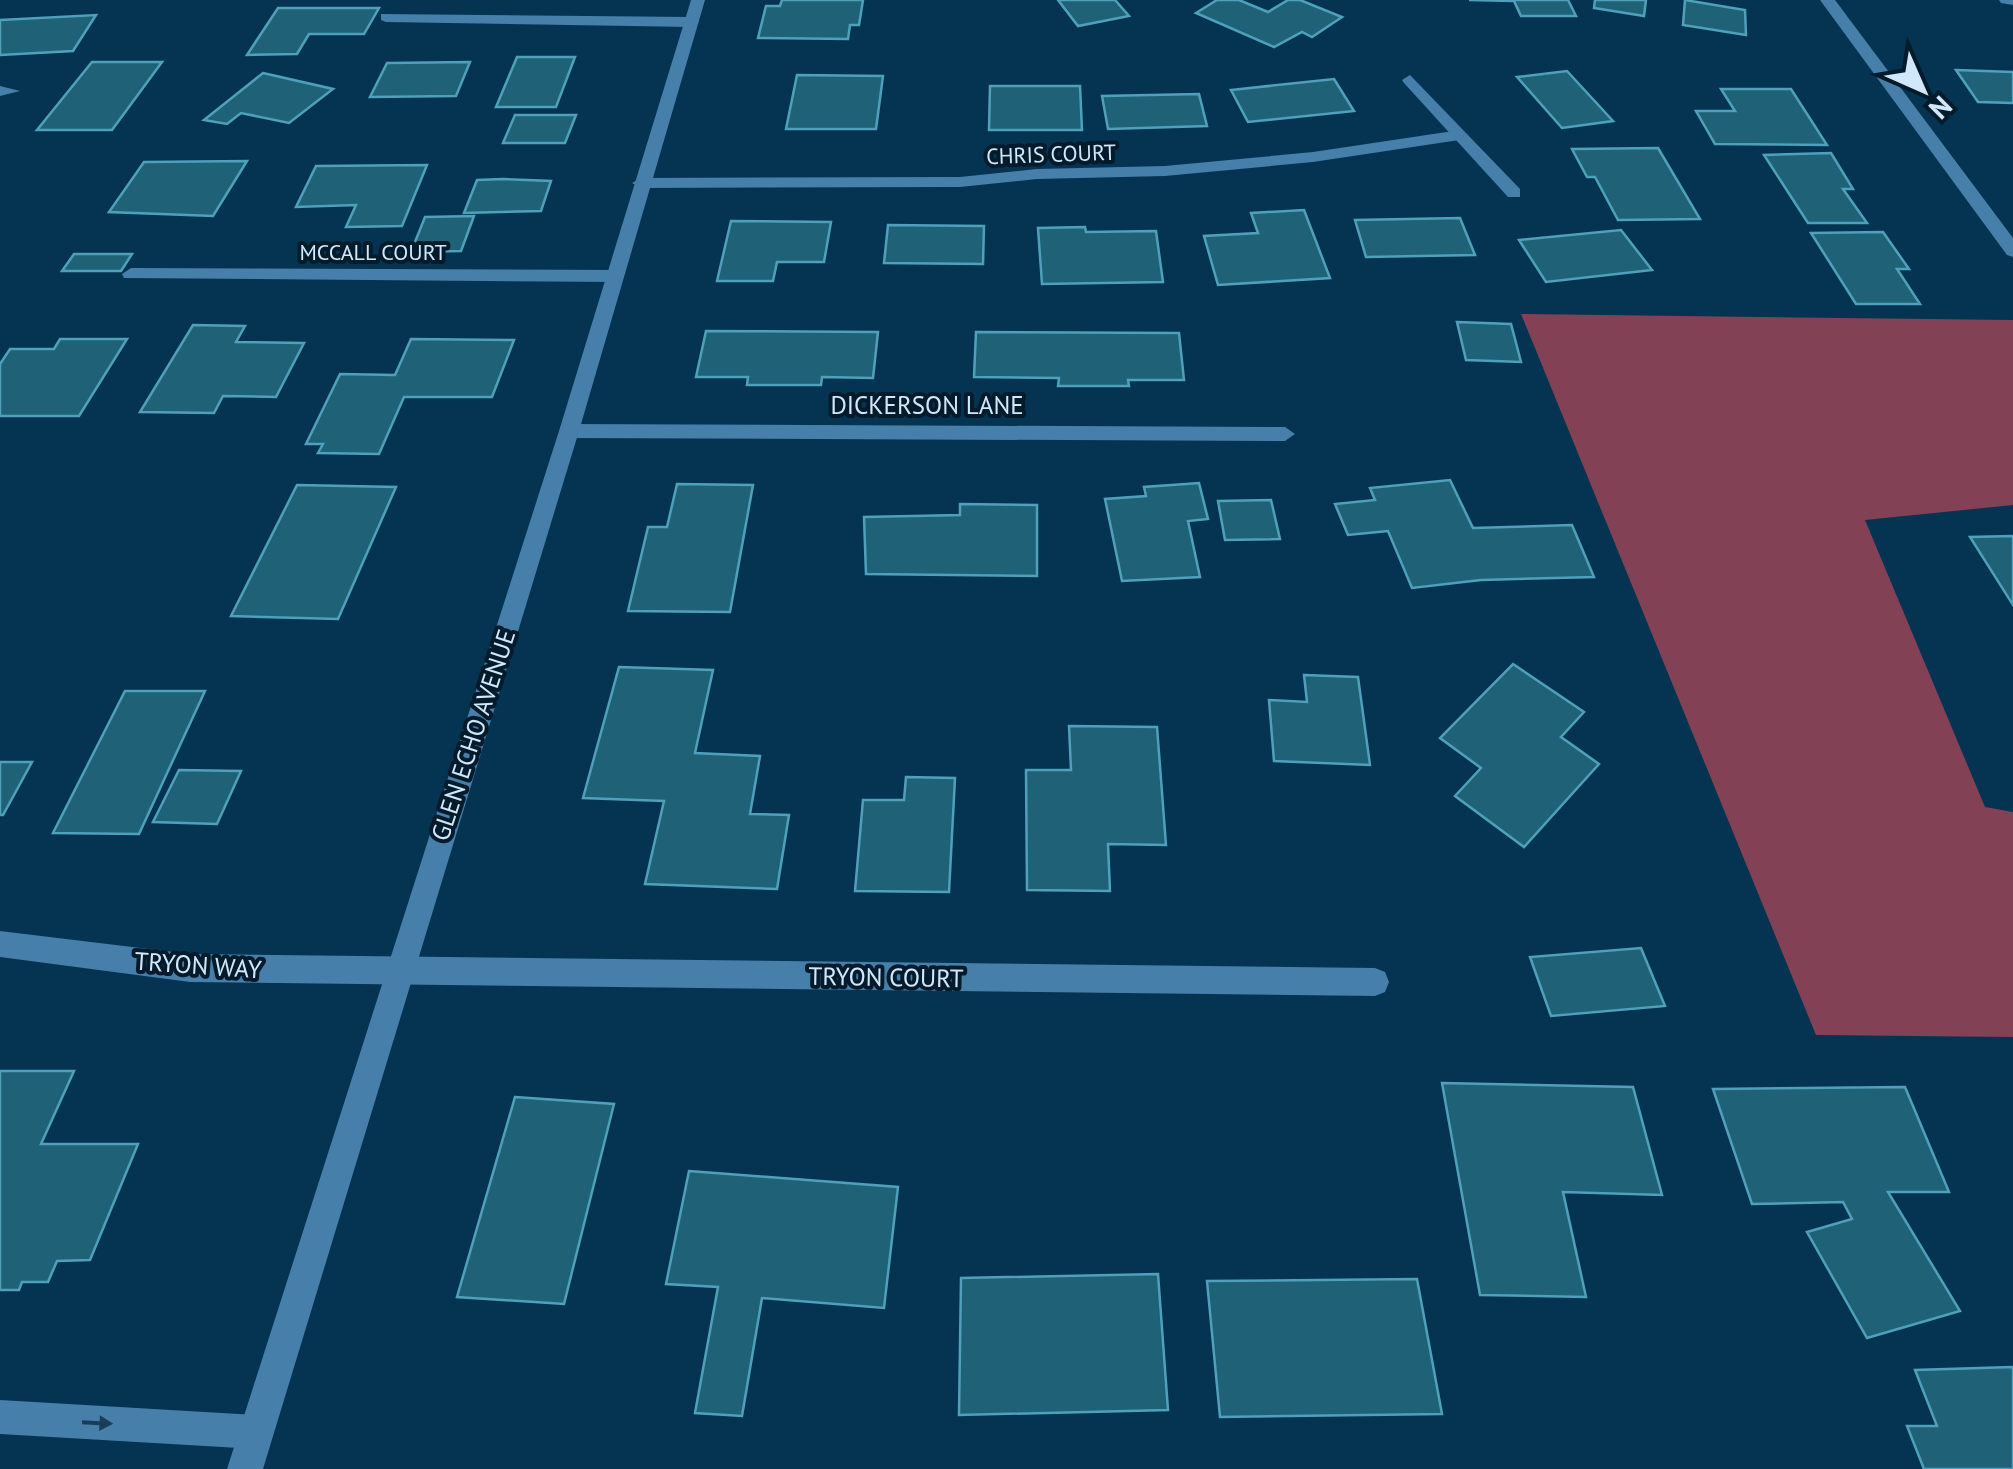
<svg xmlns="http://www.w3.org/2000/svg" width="2013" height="1469" font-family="'PT Sans',sans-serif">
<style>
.green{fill:#824155}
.building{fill:#1f6277;stroke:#4ea0bb;stroke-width:2.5}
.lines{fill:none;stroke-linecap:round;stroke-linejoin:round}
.lane{fill:#467fa9;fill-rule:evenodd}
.street{fill:#467fa9;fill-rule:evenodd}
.secondary{fill:#467fa9;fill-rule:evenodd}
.oneway{fill:#1a3e57}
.labels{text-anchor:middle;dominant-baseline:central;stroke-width:8;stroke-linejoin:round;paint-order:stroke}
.far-street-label{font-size:22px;fill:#d1e8fb;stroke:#031b2b}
.street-label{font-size:25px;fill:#d1e8fb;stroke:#031b2b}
</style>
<rect width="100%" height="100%" fill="#043452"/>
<!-- green -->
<polygon class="green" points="1521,314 2013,320 2013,505 1865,520 1985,807 2013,812 2013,1037 1816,1035"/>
<!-- building -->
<g class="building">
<polygon points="782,0 863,0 859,25 850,25 848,39 758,38 766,6 780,6"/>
<polygon points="1058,0 1115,0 1129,16 1078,26"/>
<polygon points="1217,0 1239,0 1268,12 1288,0 1300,0 1342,17 1312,37 1302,32 1274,47 1196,13"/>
<polygon points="1568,0 1576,16 1521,16 1514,1 1469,0"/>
<polygon points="1595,0 1646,0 1644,16 1594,8"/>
<polygon points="1685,0 1745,10 1746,35 1683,25"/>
<polygon points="278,8 379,8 364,34 309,34 297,54 247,55"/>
<polygon points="96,15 73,51 0,55 0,20"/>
<polygon points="517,57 575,57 556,107 496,107"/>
<polygon points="92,62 162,62 112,130 37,130"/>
<polygon points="470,62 456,96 370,97 387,63"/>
<polygon points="1956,70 2013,72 2013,103 1978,102"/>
<polygon points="1567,71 1613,121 1562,128 1517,77"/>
<polygon points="263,73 333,89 289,123 241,113 227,124 204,120"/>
<polygon points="797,75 883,76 876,129 786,129"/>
<polygon points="1334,79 1354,111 1248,122 1231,90"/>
<polygon points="990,86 1080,86 1082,130 989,130"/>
<polygon points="1721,89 1791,89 1827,145 1715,144 1696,111 1735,111"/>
<polygon points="1199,94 1207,126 1108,129 1102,96"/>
<polygon points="515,115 576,115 565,143 503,143"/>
<polygon points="1658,148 1700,219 1618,220 1595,177 1587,177 1572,149"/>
<polygon points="1831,153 1853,189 1843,189 1867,223 1808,223 1764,155"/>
<polygon points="247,161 213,216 109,212 144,162"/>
<polygon points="427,165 402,226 346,227 356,205 296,207 316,166"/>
<polygon points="503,179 551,181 541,211 464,213 477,180"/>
<polygon points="1304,210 1330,278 1218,285 1204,236 1258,233 1251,213"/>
<polygon points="474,216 461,251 411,252 425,217"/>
<polygon points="1460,218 1475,255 1366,257 1355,220"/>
<polygon points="731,221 831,222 824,262 777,262 773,281 717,281"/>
<polygon points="888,225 984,226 983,264 884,263"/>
<polygon points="1085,227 1086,232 1156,231 1163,282 1042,284 1038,228"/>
<polygon points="1621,230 1652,270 1546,282 1519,240"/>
<polygon points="1883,232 1909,269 1897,269 1920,304 1856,304 1811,233"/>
<polygon points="74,254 132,254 121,271 62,271"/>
<polygon points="1457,322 1511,324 1521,362 1466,360"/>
<polygon points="193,325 245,326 236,342 304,343 276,397 223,396 214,413 140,412"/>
<polygon points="706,331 878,332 873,378 822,377 821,385 747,385 748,377 696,377"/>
<polygon points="976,332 1179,333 1184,380 1128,380 1129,386 1058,386 1059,378 974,377"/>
<polygon points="60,339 127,339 79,416 0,416 0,364 10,349 54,349"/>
<polygon points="411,339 514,340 492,397 404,397 379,454 318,453 323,444 306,444 340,374 395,375"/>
<polygon points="1450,480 1473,528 1572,525 1594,577 1481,580 1412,588 1388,531 1348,535 1335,504 1375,500 1370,488"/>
<polygon points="1199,483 1208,519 1188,521 1200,577 1122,581 1105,499 1146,496 1144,487"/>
<polygon points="677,484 753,485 730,612 628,611 648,527 667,527"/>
<polygon points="297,485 396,487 338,619 231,616"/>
<polygon points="1271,500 1280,539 1225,540 1218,501"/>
<polygon points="960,504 1037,505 1037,576 866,574 864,517 960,515"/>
<polygon points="2013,536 2013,605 1970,537"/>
<polygon points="1513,664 1584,712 1561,737 1599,764 1524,847 1455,796 1481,768 1440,738"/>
<polygon points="619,667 713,670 695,753 760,756 750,814 789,815 777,889 645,884 664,801 583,798"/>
<polygon points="1304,675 1358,677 1370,765 1274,761 1269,700 1307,702"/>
<polygon points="125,691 205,691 139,834 53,833"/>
<polygon points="1069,726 1157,727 1166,845 1108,844 1110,891 1027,890 1026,770 1071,770"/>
<polygon points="0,762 32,762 3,815 0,815"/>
<polygon points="179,770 241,771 217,824 153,822"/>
<polygon points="906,777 955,778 949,892 855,891 863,800 904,800"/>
<polygon points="1641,948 1665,1006 1551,1016 1530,957"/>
<polygon points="0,1071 74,1071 41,1144 138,1144 90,1260 57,1261 48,1282 22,1282 19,1290 0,1290"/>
<polygon points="1442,1083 1633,1087 1662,1195 1563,1192 1586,1297 1480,1295"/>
<polygon points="1905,1087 1949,1192 1888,1192 1960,1311 1867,1338 1807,1232 1852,1219 1843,1202 1752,1204 1713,1089"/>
<polygon points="515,1097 614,1104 564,1304 457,1297"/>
<polygon points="689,1171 898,1187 884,1308 762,1298 742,1416 695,1413 718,1287 666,1284"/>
<polygon points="1158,1274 1168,1410 959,1415 961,1278"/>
<polygon points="1417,1279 1442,1414 1220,1417 1207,1281"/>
<polygon points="2013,1367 2013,1469 1924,1469 1907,1426 1937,1426 1915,1370"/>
</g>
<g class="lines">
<!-- lane -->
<g class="lane">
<polygon points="1410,75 1520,189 1520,197 1508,197 1404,83 1402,80"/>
<polygon points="0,1400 256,1415 268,1420 273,1432 268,1444 256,1449 0,1434"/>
</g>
<!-- street -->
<g class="street">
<polygon points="1820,0 1835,0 2013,238 2013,257 2007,255"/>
<polygon points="1999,0 2013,0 2013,5 2001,3"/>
<polygon points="381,14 691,17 699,22 691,27 386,22 381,20"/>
<polygon points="0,86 20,91 0,96"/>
<polygon points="1460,130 1468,135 1466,139 1313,162 1165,176 1037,179 960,187 641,188 632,183 641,178 960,177 1037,169 1165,166 1313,152"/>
<polygon points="131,268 615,270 624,276 615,282 124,278 122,274"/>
<polygon points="569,424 1285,427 1295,434 1285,441 569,438 559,431"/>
<polygon points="0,931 190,954 1375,968 1385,972 1389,982 1385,992 1375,996 190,982 0,957"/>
</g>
<!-- secondary -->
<polygon class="secondary" points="691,0 705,0 579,431 263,1469 227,1469 559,431"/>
</g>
<!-- one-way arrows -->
<defs><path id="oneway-solid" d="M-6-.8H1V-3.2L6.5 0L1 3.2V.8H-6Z" transform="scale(2.5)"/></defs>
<use class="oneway" href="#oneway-solid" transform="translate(97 1423) rotate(3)"/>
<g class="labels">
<!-- far-street labels -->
<g class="far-street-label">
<text transform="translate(1051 154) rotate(-2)">CHRIS COURT</text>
<text x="373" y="252">MCCALL COURT</text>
</g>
<!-- street labels -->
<g class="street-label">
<text x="927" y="405">DICKERSON LANE</text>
<text transform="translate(473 735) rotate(-72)">GLEN ECHO AVENUE</text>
<text transform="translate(198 965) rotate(4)">TRYON WAY</text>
<text transform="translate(886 977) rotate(1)">TRYON COURT</text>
</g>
</g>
<!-- north arrow -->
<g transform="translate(1923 90) rotate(135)" stroke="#031b2b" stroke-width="8" paint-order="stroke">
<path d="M0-8L18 38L0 25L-18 38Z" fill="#d1e8fb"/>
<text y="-15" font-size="28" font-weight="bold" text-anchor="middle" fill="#d1e8fb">N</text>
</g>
</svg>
